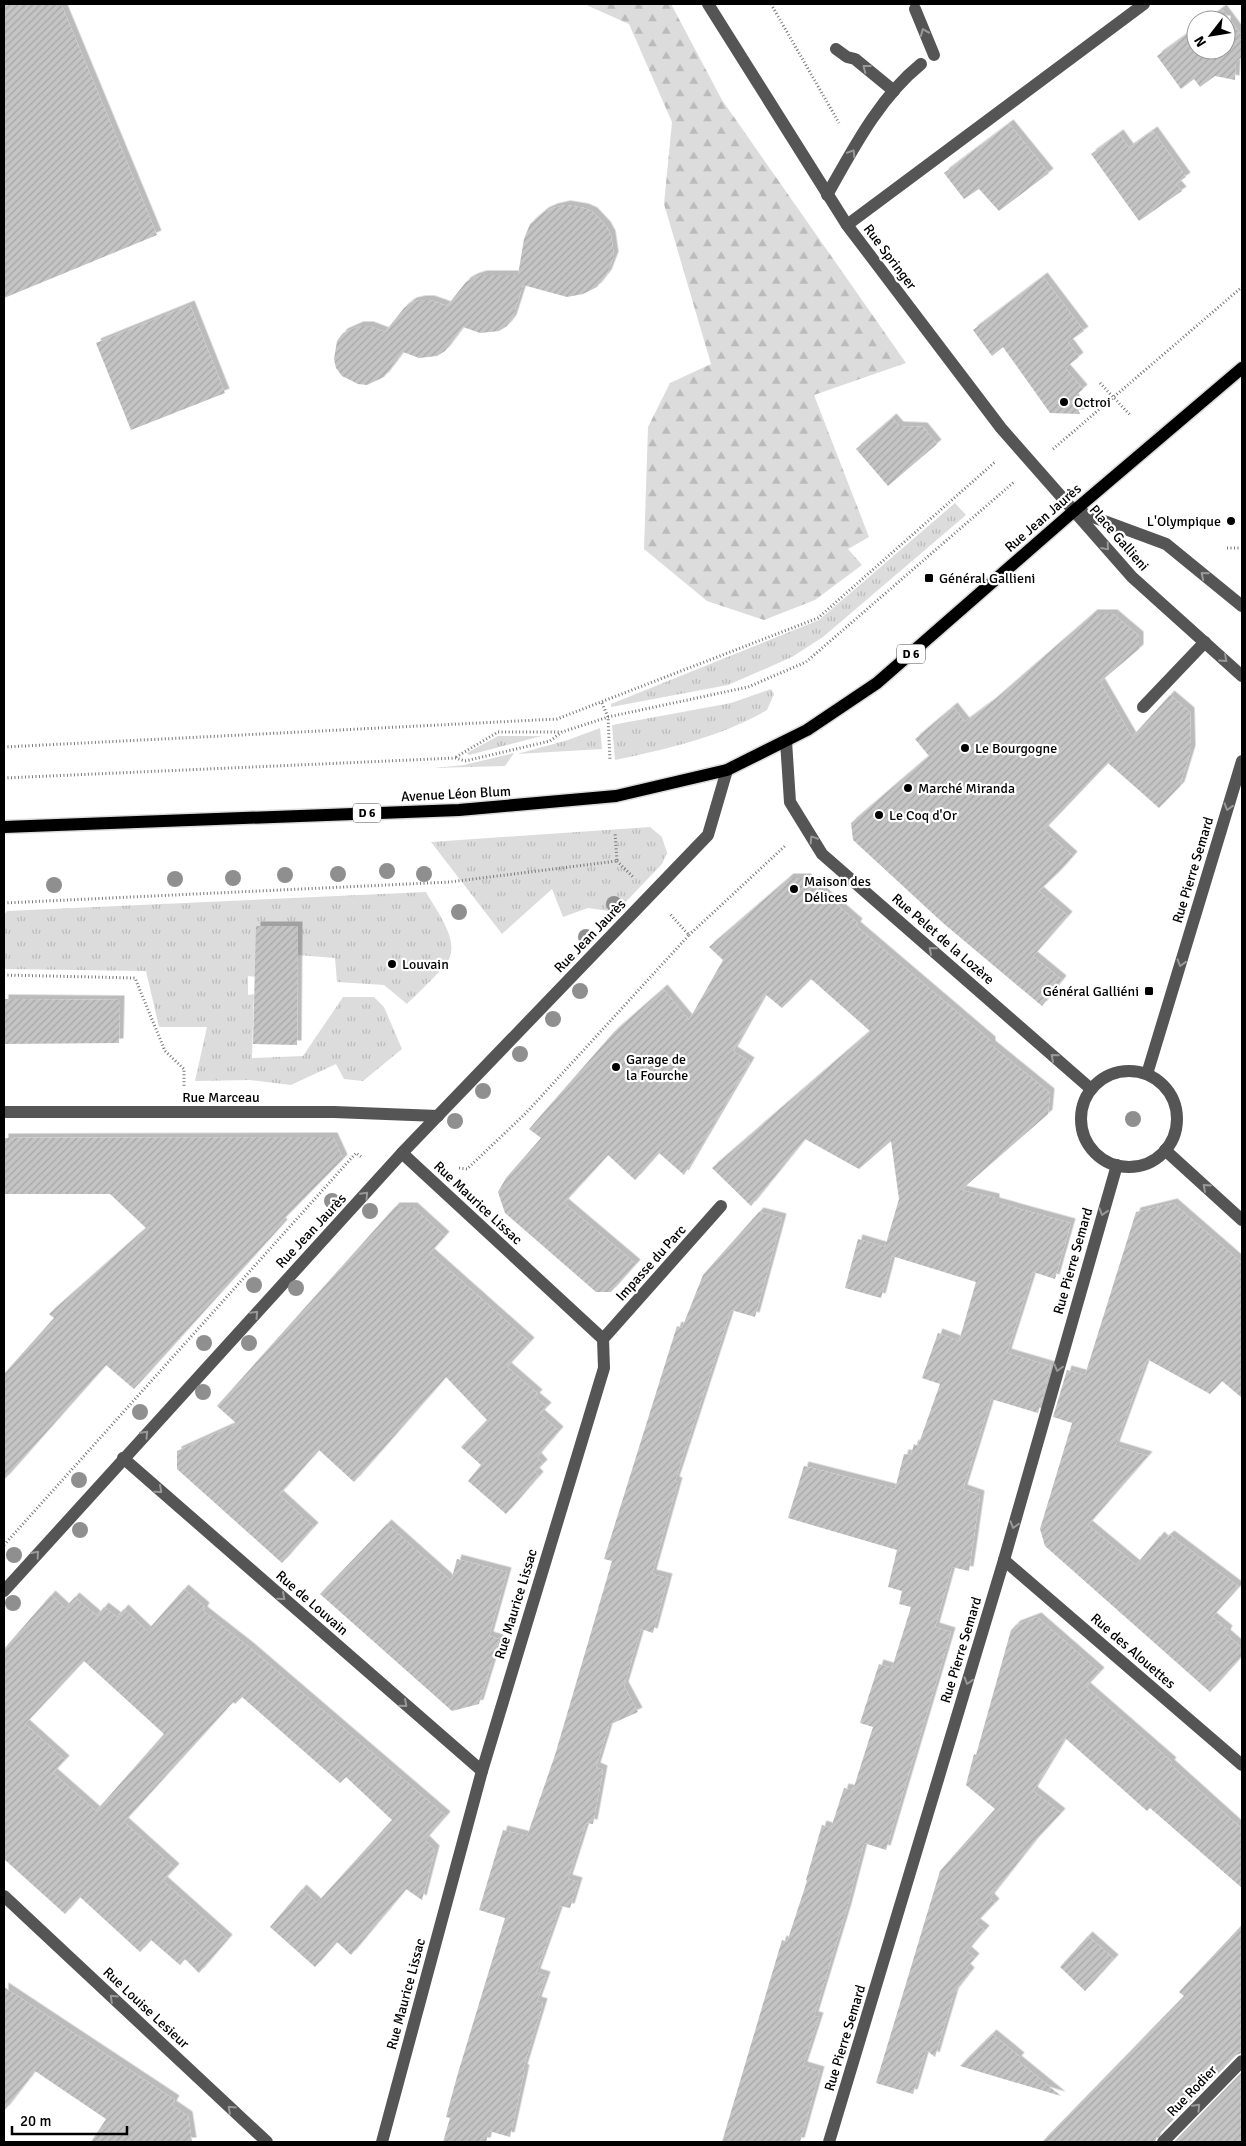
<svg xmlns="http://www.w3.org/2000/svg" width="1246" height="2146" font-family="Signika,sans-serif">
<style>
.grass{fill:url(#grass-tufts)}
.forest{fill:url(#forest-firs)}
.building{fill:url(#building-hatch);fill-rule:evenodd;filter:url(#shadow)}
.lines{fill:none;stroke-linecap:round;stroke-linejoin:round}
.major-casing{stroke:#dbdbdb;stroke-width:15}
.path{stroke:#777;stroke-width:3;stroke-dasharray:1 2.5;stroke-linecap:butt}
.minor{stroke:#555;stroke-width:12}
.major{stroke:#000;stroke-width:12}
.tree{fill:#8f8f8f}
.oneway{stroke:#999}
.poi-dot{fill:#000;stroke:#fff;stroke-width:2}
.labels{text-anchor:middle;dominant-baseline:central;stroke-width:4.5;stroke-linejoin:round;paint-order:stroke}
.shield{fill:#fff;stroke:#4c4c4c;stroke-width:1}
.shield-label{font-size:12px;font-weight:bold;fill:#000}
.street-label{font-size:14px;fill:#000;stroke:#fff}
.poi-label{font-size:14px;fill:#000;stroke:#fff;text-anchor:start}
</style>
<defs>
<pattern id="grass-tufts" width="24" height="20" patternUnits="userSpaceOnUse" patternTransform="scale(1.25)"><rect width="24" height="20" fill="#dcdcdc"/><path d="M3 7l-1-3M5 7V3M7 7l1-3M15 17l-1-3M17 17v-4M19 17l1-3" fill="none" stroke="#bbb"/></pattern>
<pattern id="forest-firs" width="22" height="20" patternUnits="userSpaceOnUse" patternTransform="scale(1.25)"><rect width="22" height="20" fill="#dcdcdc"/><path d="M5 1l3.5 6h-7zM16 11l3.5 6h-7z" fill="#bbb"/></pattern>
<pattern id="building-hatch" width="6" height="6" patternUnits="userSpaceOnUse" patternTransform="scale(1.25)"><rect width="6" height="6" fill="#c4c4c4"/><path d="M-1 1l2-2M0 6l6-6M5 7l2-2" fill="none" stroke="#a7a7a7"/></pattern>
<filter id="shadow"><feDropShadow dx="4.5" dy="-4.5" stdDeviation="0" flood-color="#0004"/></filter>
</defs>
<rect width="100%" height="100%" fill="#fff"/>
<!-- grass -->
<g class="grass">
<polygon points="955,503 966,515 823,637 792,657 728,685 611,707 611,704 819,620"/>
<path d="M771,689L774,694L767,710C721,737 667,749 615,760L612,725L731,703Z"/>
<polygon points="600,728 602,749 517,754 568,740"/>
<polygon points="498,736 542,736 469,755 467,753"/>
<polygon points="514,753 505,766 434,768 464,765"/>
<polygon points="650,827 662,837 667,853 662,864 616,912 588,908 563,917 552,889 502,934 431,842"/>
<path d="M426,892C435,909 459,938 449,959C445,968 416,995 407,1004L384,985L337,982L335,958L298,955V926H256V977L248,976V995L254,994L252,1058L303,1056L343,997H374L384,1007L402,1049L363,1081L344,1079L336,1064L291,1085L250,1080L195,1081L207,1027H159L146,971L4,969V915L7,911Z"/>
</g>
<!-- forest -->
<polygon class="forest" points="584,4 671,4 722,100 906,363 814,395 869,537 848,549 862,565 815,600 764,620 707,601 644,549 648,427 670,383 711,364 664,204 672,122 629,24"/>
<!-- building -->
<g class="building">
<polygon points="4,4 61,4 157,235 4,298"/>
<polygon points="1222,9 1242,36 1242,57 1236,62 1235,80 1215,76 1200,87 1194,79 1181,89 1157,56 1196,28 1196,50 1226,50 1226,20 1207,20"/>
<polygon points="1009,124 1049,173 999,211 979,189 964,199 944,173"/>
<polygon points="1153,131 1186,177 1176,184 1182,191 1139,221 1091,154 1119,134 1129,148"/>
<polygon points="566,205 584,208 593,212 606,226 611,235 614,256 607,274 597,287 583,294 567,297 523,285 512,319 507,326 499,331 480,333 463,327 445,351 437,356 419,358 403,352 384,377 367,385 358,384 342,376 336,368 334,359 337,341 343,333 359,326 369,326 385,332 404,308 412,302 421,300 430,300 447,306 466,282 473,278 482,275 518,275 524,239 530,224 544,212 553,208"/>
<polygon points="1043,277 1084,331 1068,342 1079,357 1065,368 1083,389 1074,397 1080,414 1050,413 1003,347 992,356 973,330"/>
<polygon points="190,305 225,393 131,430 96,343"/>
<polygon points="892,418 899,426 923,427 937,444 888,486 856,449"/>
<polygon points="1093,614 1113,614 1139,636 1139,649 1100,682 1132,737 1170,695 1190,712 1191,750 1180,786 1159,808 1108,763 1044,830 1073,856 1060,871 1039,891 1068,916 1033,956 1062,980 1042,1006 943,923 853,840 851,823 929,756 915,739 953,707 965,722 992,702"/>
<polygon points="789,878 806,878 858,923 856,926 991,1041 991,1045 1050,1093 1048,1114 961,1190 995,1198 995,1202 1071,1223 1055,1279 1033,1272 1007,1353 1051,1366 1038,1413 991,1399 963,1489 980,1495 969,1571 952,1567 935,1627 951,1632 886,1850 864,1843 847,1908 814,2016 819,2017 803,2066 820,2071 800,2142 722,2142 782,1940 787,1942 807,1881 806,1880 822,1825 831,1828 844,1788 853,1790 873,1727 860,1723 879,1664 892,1668 911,1607 899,1604 902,1591 888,1587 897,1550 788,1518 804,1466 895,1489 904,1454 911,1455 914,1444 918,1446 940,1384 922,1378 938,1333 959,1341 976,1282 892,1256 881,1298 845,1288 858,1239 885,1247 899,1199 891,1141 859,1169 805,1139 751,1206 712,1168 870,1031 811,979 782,1008 765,994 733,1051 750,1062 684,1175 659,1153 635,1180 608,1155 564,1203 636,1264 611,1292 596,1292 505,1213 498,1192 506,1178 541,1138 529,1129 614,1032 663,989 689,1020 723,960 709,947"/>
<polygon points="256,926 298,926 297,1045 253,1044"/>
<polygon points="4,999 120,1000 119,1043 4,1044"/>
<polygon points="333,1137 343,1159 281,1222 283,1224 134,1389 106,1365 4,1480 4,1374 54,1318 49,1314 146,1228 110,1194 4,1194 4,1138"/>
<polygon points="1173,1203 1242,1263 1242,1398 1222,1381 1210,1394 1147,1359 1115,1446 1148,1456 1088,1525 1136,1565 1160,1536 1164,1540 1170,1535 1239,1587 1212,1617 1228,1630 1226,1634 1242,1648 1242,1656 1210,1692 1045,1546 1040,1529 1072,1423 1053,1417 1067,1370 1085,1375 1136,1212"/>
<polygon points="395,1207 413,1207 445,1236 430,1253 530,1342 507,1367 538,1394 535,1397 547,1407 540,1414 559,1431 537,1457 543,1464 535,1472 539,1476 506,1514 468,1481 481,1465 461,1447 487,1420 446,1377 354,1482 319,1450 279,1495 314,1527 282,1563 177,1469 177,1451 237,1424 217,1406"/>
<polygon points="759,1212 782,1218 755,1317 731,1310 675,1481 678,1482 652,1574 668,1578 653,1633 641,1629 624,1686 638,1712 609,1725 596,1767 603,1770 593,1824 586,1823 568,1879 578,1882 570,1908 560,1906 536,1973 546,1976 537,2001 543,2003 523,2069 525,2069 510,2137 489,2131 486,2142 443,2142 450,2118 446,2117 458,2073 505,1918 479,1910 503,1830 527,1836 555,1755 612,1561 604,1559 677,1326 682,1328 703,1275"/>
<polygon points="387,1524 451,1581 457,1559 507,1572 489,1636 499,1639 479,1704 452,1711 320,1594"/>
<path d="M184,1589L205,1607L203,1611L249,1647L446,1816L425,1840L435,1850L422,1900L406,1889L351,1955L337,1942L315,1967L270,1927L302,1889L317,1903L392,1820L346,1777L340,1783L242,1697L235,1704L233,1702L124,1822L175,1868L163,1881L228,1939L199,1973L185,1959L180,1965L151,1940L140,1952L80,1897L65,1914L4,1859V1649L51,1595L65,1608L75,1597L97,1616L104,1607L117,1617L124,1609L147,1631ZM84,1661L164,1734L96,1811L53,1773L65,1760L25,1724Z"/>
<polygon points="1037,1617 1100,1672 1086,1687 1172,1762 1170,1764 1242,1829 1242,1888 1150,1808 1147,1811 1065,1738 1033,1791 1061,1813 1034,1842 990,1898 995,1903 976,1923 985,1930 967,1951 975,1958 966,1968 970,1972 954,1993 935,2057 926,2050 913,2094 876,2083 940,1871 995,1809 966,1785 974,1754 976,1755 1011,1630 1016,1625"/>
<polygon points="1242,1925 1242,2053 1236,2055 1157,2136 1155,2142 1042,2142 1184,1996 1179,1992"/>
<polygon points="1088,1936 1114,1959 1085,1991 1060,1967"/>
<polygon points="4,1987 175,2100 172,2105 188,2116 192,2142 91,2142 106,2119 35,2071 4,2111"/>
<polygon points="992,2034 1020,2057 1017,2060 1061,2096 960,2066"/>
<polygon points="1242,2072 1242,2142 1174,2142"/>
</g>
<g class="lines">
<defs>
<polyline id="major" points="4,827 459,810 616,796 727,770 807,730 877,683 1075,510 1242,368"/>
</defs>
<!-- major casing -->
<use href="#major" class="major-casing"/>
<!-- path -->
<g class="path">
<polyline points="771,4 839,123"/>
<polyline points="1100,383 1131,416"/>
<polyline points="1053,449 1242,287"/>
<polyline points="1227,548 1242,548"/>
<polyline points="602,703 608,717 610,760"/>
<polyline points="4,747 557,719 818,618 995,462"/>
<polyline points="456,757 498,732 561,732"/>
<polyline points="4,778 456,758 465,761 550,741 562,732 608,717 748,687 806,662 1014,482"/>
<polyline points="617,861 633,877"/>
<polyline points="4,903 450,882 617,861 615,833"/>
<polyline points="689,935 786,845"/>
<polyline points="4,975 135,978 165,1051 184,1069 184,1086"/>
<polyline points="459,1168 467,1169 526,1113 689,935 669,913"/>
<polyline points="4,1545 356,1153 363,1158"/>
</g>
<!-- minor -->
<g class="minor">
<polyline points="708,4 847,225 1001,428 1132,577 1242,676"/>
<polyline points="915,9 934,55"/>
<polyline points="836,49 847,57 855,59 894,91"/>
<path d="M827,195C853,149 879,98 921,64"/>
<polyline points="847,225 1144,4"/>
<polyline points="1077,511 1166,544 1242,606"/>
<polyline points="1143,707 1205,642"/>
<polyline points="786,741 790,802 822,854 1091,1089"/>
<circle cx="1129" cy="1119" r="48"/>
<polyline points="1147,1074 1242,761"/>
<polyline points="4,1112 334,1112 438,1116"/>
<polyline points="1165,1150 1242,1220"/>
<polyline points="603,1339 721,1206"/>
<polyline points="123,1458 482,1771"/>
<polyline points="1004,1560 1242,1765"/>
<polyline points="4,1591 402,1153 708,835 727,770"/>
<polyline points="4,1896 267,2142"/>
<polyline points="382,2142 482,1771 604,1368 603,1339 402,1153"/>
<polyline points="829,2142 1004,1560 1117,1165"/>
<polyline points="1163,2142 1242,2061"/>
</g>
<!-- major -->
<use href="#major" class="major"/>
</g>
<!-- trees -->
<g class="tree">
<circle cx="387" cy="871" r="8"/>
<circle cx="338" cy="874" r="8"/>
<circle cx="424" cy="874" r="8"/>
<circle cx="285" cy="875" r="8"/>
<circle cx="233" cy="878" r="8"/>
<circle cx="175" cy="879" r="8"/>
<circle cx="54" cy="885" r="8"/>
<circle cx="614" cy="904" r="8"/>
<circle cx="459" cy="912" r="8"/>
<circle cx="586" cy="937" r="8"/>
<circle cx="580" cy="991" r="8"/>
<circle cx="553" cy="1019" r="8"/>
<circle cx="520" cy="1054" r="8"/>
<circle cx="483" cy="1091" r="8"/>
<circle cx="1133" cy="1119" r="8"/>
<circle cx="455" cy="1121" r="8"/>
<circle cx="332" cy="1201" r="8"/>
<circle cx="370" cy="1211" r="8"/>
<circle cx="254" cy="1285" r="8"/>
<circle cx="296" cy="1288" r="8"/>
<circle cx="204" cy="1343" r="8"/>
<circle cx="249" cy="1343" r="8"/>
<circle cx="203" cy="1392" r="8"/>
<circle cx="140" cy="1412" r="8"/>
<circle cx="79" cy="1480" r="8"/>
<circle cx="80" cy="1530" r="8"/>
<circle cx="14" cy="1555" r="8"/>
<circle cx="13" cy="1603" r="8"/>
</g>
<!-- one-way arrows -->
<defs><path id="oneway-chevron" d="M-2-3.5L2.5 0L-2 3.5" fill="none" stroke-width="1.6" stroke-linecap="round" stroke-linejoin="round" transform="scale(1.25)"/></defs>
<g class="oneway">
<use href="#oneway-chevron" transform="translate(924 32) rotate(-112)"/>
<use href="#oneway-chevron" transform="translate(866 68) rotate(-142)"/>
<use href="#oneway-chevron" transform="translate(852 153) rotate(-58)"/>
<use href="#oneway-chevron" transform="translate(1106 547) rotate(49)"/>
<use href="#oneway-chevron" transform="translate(1204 575) rotate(-141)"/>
<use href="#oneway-chevron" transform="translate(1224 659) rotate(42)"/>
<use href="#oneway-chevron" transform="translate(1228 807) rotate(107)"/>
<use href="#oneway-chevron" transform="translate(813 839) rotate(-123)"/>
<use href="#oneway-chevron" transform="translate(932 950) rotate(-139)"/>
<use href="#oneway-chevron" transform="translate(1181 963) rotate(107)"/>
<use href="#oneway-chevron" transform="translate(1054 1057) rotate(-139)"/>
<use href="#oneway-chevron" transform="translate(1206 1187) rotate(-138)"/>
<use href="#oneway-chevron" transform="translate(365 1195) rotate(-47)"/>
<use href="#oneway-chevron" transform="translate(1103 1212) rotate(107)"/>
<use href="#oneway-chevron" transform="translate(255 1314) rotate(-47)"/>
<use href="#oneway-chevron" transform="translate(1058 1368) rotate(106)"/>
<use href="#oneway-chevron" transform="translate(145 1434) rotate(-47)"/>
<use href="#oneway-chevron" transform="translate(159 1490) rotate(41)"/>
<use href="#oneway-chevron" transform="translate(1014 1525) rotate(106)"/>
<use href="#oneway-chevron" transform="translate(36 1554) rotate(-48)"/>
<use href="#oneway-chevron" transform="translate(282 1597) rotate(41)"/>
<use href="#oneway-chevron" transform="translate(968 1681) rotate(107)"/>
<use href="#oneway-chevron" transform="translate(404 1704) rotate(41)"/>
<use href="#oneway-chevron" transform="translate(113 1998) rotate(-137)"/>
<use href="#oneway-chevron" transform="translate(1197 2107) rotate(-46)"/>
<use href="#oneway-chevron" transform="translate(231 2109) rotate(-137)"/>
</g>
<!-- markers -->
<g class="poi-dot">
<circle cx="1064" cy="402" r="5"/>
<circle cx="1231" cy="521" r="5"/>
<rect x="924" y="573" width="10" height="10" rx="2.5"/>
<circle cx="965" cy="748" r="5"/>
<circle cx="908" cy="788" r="5"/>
<circle cx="879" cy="815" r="5"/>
<circle cx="794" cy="889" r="5"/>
<circle cx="392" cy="964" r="5"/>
<rect x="1144" y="986" width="10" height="10" rx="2.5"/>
<circle cx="616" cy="1067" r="5"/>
</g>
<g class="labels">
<!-- shield labels -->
<g class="shield">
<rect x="897" y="644.5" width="28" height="19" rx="4"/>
<rect x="353" y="803.5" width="28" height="19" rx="4"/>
</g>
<g class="shield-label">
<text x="911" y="654">D 6</text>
<text x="367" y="813">D 6</text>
</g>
<!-- street labels -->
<g class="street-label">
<text transform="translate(890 257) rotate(53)">Rue Springer</text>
<text transform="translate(1043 518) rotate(-41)">Rue Jean Jaurès</text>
<text transform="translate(1119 538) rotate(49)">Place Gallieni</text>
<text transform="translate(456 794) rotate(-3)">Avenue Léon Blum</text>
<text transform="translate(1193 870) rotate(-73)">Rue Pierre Semard</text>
<text transform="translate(590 936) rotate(-46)">Rue Jean Jaurès</text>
<text transform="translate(943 939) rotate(41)">Rue Pelet de la Lozère</text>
<text x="221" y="1097">Rue Marceau</text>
<text transform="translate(478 1203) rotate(43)">Rue Maurice Lissac</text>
<text transform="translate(311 1231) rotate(-47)">Rue Jean Jaurès</text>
<text transform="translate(1073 1261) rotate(-74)">Rue Pierre Semard</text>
<text transform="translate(651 1263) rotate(-48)">Impasse du Parc</text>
<text transform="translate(312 1603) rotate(41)">Rue de Louvain</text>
<text transform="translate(516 1604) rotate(-73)">Rue Maurice Lissac</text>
<text transform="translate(961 1650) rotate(-73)">Rue Pierre Semard</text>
<text transform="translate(1133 1651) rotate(41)">Rue des Alouettes</text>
<text transform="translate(406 1994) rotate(-75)">Rue Maurice Lissac</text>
<text transform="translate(146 2008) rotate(43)">Rue Louise Lesieur</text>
<text transform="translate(845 2038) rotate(-73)">Rue Pierre Semard</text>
<text transform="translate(1192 2091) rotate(-46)">Rue Rodier</text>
</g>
<!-- poi labels -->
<g class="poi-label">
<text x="1074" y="402">Octroi</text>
<text x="1221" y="521" text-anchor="end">L'Olympique</text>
<text x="939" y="578">Général Gallieni</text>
<text x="975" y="748">Le Bourgogne</text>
<text x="918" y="788">Marché Miranda</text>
<text x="889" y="815">Le Coq d'Or</text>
<text x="804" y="881">Maison des<tspan x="804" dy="16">Délices</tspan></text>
<text x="402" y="964">Louvain</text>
<text x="1139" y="991" text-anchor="end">Général Galliéni</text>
<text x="626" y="1059">Garage de<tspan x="626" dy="16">la Fourche</tspan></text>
</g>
</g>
<!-- border -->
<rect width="1246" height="2146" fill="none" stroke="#000000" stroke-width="10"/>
<!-- north arrow -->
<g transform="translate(1211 35) rotate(239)"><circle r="24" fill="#ffffff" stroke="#999999"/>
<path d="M0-4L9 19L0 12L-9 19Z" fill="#000000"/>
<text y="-8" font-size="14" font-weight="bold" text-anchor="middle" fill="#000000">N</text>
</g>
<!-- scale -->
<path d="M12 2126v8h115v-8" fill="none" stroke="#000000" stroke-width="2.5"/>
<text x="20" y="2126" font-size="15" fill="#000000" stroke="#ffffff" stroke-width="4" paint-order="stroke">20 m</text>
</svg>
